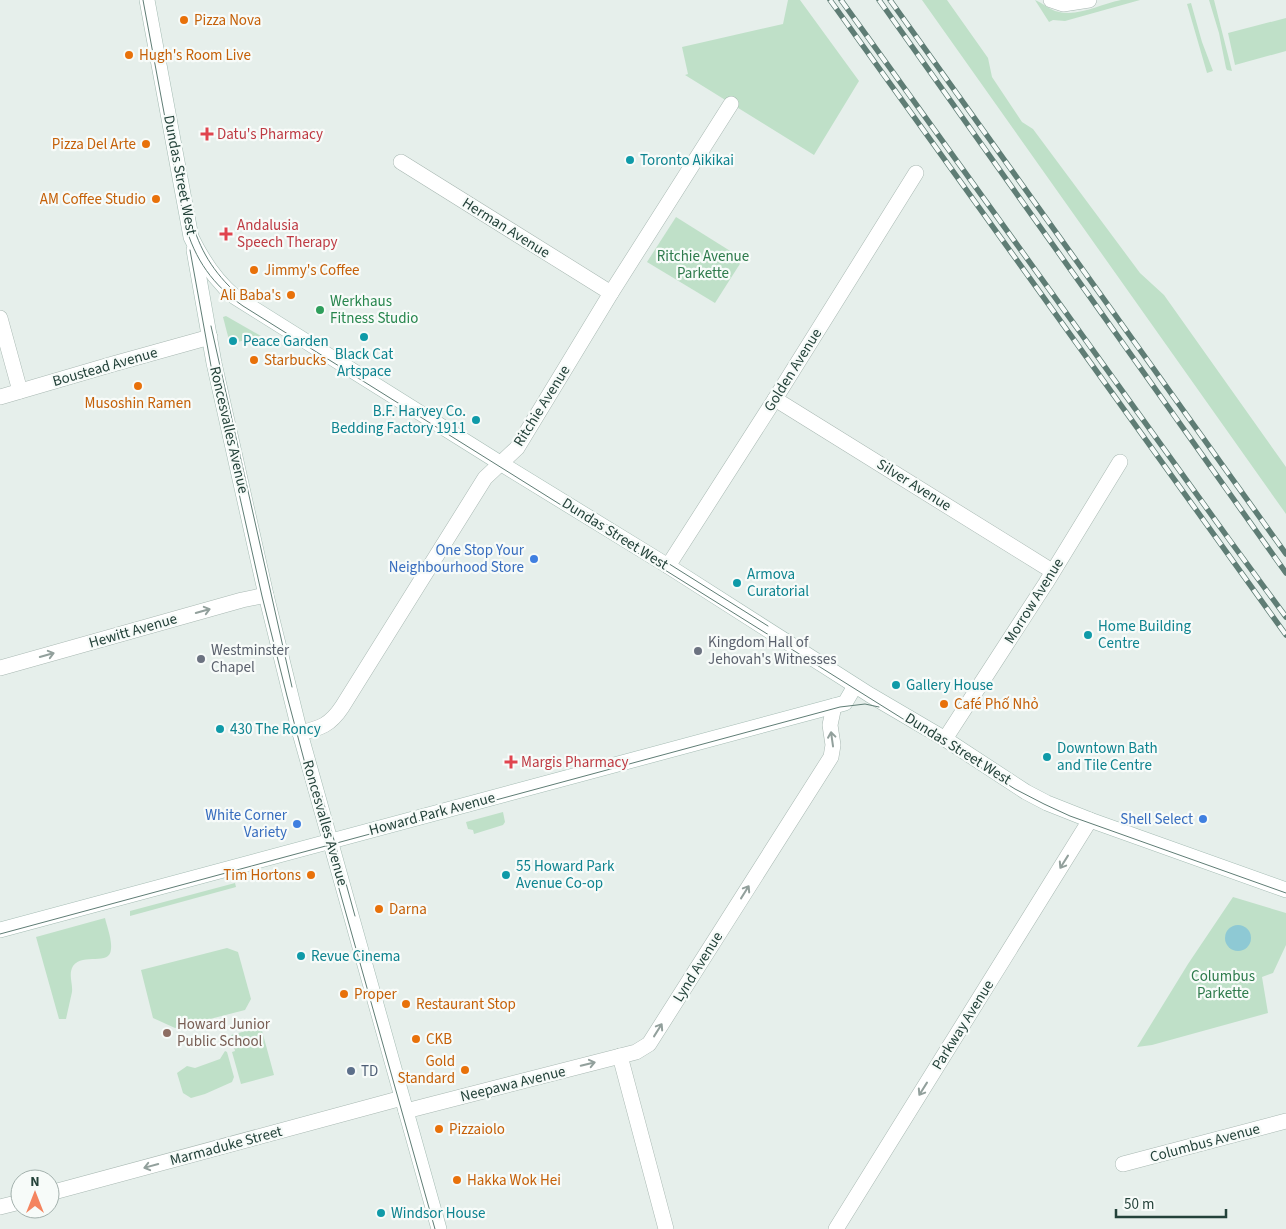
<svg xmlns="http://www.w3.org/2000/svg" width="1286" height="1229" font-family="'Source Sans 3',sans-serif">
<style>
.green{fill:#bfe0c8}
.water{fill:#8ec9d4}
.lines{fill:none;stroke-linecap:round;stroke-linejoin:round}
.street-casing{stroke:#a8b8b2;stroke-width:16}
.secondary-casing{stroke:#a4bbb3;stroke-width:16}
.street{stroke:#fff;stroke-width:15}
.secondary{stroke:#fff;stroke-width:15}
.tram{stroke:#5f7d75;stroke-width:1}
.rail-casing{stroke:#5f7d75;stroke-width:5.5}
.rail{stroke:#f7fbf9;stroke-width:4;stroke-dasharray:11;stroke-linecap:butt}
.oneway{stroke:#92a09c}
.food-dot{fill:#e8710a;stroke:#f7fbf9;stroke-width:2}
.health-dot{fill:#e0444e;stroke:#f7fbf9;stroke-width:2}
.culture-dot{fill:#0f9aa8;stroke:#f7fbf9;stroke-width:2}
.leisure-dot{fill:#2e9e5b;stroke:#f7fbf9;stroke-width:2}
.shop-dot{fill:#3f7fe0;stroke:#f7fbf9;stroke-width:2}
.worship-dot{fill:#6b7280;stroke:#f7fbf9;stroke-width:2}
.education-dot{fill:#8d6e63;stroke:#f7fbf9;stroke-width:2}
.service-dot{fill:#5c6f8a;stroke:#f7fbf9;stroke-width:2}
.labels{text-anchor:middle;dominant-baseline:central;stroke-width:4.5;stroke-linejoin:round;paint-order:stroke}
.food-label{font-size:15px;fill:#c56008;stroke:#f7fbf9;text-anchor:start}
.health-label{font-size:15px;fill:#be3a42;stroke:#f7fbf9;text-anchor:start}
.culture-label{font-size:15px;fill:#0d838f;stroke:#f7fbf9;text-anchor:start}
.street-label{font-size:15px;fill:#24423a;stroke:#f7fbf9}
.park-label{font-size:15px;fill:#2d7a4b;stroke:#f7fbf9}
.leisure-label{font-size:15px;fill:#27864d;stroke:#f7fbf9;text-anchor:start}
.shop-label{font-size:15px;fill:#366cbe;stroke:#f7fbf9;text-anchor:end}
.worship-label{font-size:15px;fill:#5b616d;stroke:#f7fbf9;text-anchor:start}
.education-label{font-size:15px;fill:#785e54;stroke:#f7fbf9;text-anchor:start}
.service-label{font-size:15px;fill:#4e5e75;stroke:#f7fbf9;text-anchor:start}
</style>
<rect width="100%" height="100%" fill="#e6efeb"/>
<!-- green -->
<g class="green">
<polygon points="788,0 800,0 859,81 814,155 685,75 688,74 682,47 783,24"/>
<polygon points="922,0 947,0 988,58 992,77 1022,122 1033,129 1140,273 1164,295 1286,467 1286,514"/>
<path d="M1035,0C1042,3 1048,8 1055,11C1078,18 1099,4 1121,0C1127,0 1134,0 1140,0L1065,21L1053,20L1049,22Z"/>
<polygon points="1209,0 1214,0 1232,71 1227,70 1226,68 1219,33"/>
<polygon points="1191,3 1202,42 1213,71 1207,73 1187,4"/>
<polygon points="1286,18 1286,51 1235,65 1228,33"/>
<polygon points="676,217 743,259 715,303 647,262"/>
<polygon points="226,316 261,336 230,344 223,317"/>
<polygon points="503,812 505,822 503,825 474,834 473,830 468,829 466,822"/>
<polygon points="235,883 236,887 130,916 130,911"/>
<polygon points="1233,897 1286,913 1286,945 1273,973 1262,977 1268,1013 1152,1045 1137,1047 1188,964"/>
<path d="M105,918C107,927 112,939 111,949C110,967 83,952 73,966C68,975 73,983 72,992C70,1001 68,1010 66,1019H59L36,937Z"/>
<polygon points="227,948 238,952 251,999 245,1010 175,1028 153,1018 141,970"/>
<polygon points="261,1027 274,1075 241,1084 232,1052 235,1051 231,1035"/>
<polygon points="225,1051 227,1052 234,1077 232,1082 205,1094 191,1098 183,1093 177,1073 187,1066 195,1068 220,1059"/>
</g>
<!-- water -->
<circle class="water" cx="1238" cy="938" r="13"/>
<g class="lines">
<defs>
<g id="street">
<polyline points="1051,0 1063,4 1089,0"/>
<polyline points="401,162 611,293"/>
<polyline points="0,318 20,391"/>
<polyline points="0,397 113,364 210,337"/>
<polyline points="775,399 1052,571"/>
<polyline points="668,566 775,399 916,173"/>
<polyline points="0,668 242,600 266,595"/>
<path d="M300,733C321,728 330,725 342,707L485,478L517,448L611,293L731,104"/>
<polyline points="945,739 1046,583 1120,462"/>
<polyline points="620,1056 666,1229"/>
<polyline points="406,1111 636,1052 649,1044 831,757 833,745 830,725 834,706"/>
<polyline points="1123,1164 1286,1121"/>
<polyline points="50,1193 402,1098"/>
<polyline points="0,1207 20,1202"/>
<polyline points="836,1229 1090,820"/>
</g>
<g id="secondary">
<path d="M147,0L191,237C202,260 215,280 235,297L500,463L668,566L870,695L945,739L1026,792L1047,803L1090,820L1286,890"/>
<polyline points="194,250 214,363 266,595 300,733 439,1229"/>
<polyline points="0,930 845,703 855,686"/>
</g>
</defs>
<!-- street casing -->
<use href="#street" class="street-casing"/>
<!-- secondary casing -->
<use href="#secondary" class="secondary-casing"/>
<!-- street -->
<use href="#street" class="street"/>
<!-- secondary -->
<use href="#secondary" class="secondary"/>
<!-- tram -->
<g class="tram">
<polyline points="143,0 185,225"/>
<path d="M190,214C197,244 210,268 233,290"/>
<path d="M185,224C195,260 213,285 243,306L1015,789L1044,804L1070,816L1286,893"/>
<polyline points="190,250 213,377 262,596 287,696 327,846 435,1229"/>
<polyline points="211,326 292,687"/>
<polyline points="577,506 768,626"/>
<polyline points="321,793 355,916"/>
<polyline points="0,934 840,707 865,704 879,707"/>
</g>
<defs>
<g id="rail">
<polyline points="830,0 1286,635"/>
<polyline points="841,0 1231,542 1286,617"/>
<polyline points="879,0 1286,573"/>
<polyline points="890,0 1286,554"/>
</g>
</defs>
<!-- rail casing -->
<use href="#rail" class="rail-casing"/>
<!-- rail -->
<use href="#rail" class="rail"/>
</g>
<!-- one-way arrows -->
<defs><path id="oneway-shaft" d="M-6 0H5M1.5-3L5.5 0L1.5 3" fill="none" stroke-width="1.6" stroke-linecap="round" stroke-linejoin="round" transform="scale(1.25)"/></defs>
<g class="oneway">
<use href="#oneway-shaft" transform="translate(203 611) rotate(-16)"/>
<use href="#oneway-shaft" transform="translate(47 655) rotate(-16)"/>
<use href="#oneway-shaft" transform="translate(832 739) rotate(-98)"/>
<use href="#oneway-shaft" transform="translate(1064 862) rotate(122)"/>
<use href="#oneway-shaft" transform="translate(745 892) rotate(-58)"/>
<use href="#oneway-shaft" transform="translate(658 1030) rotate(-58)"/>
<use href="#oneway-shaft" transform="translate(588 1064) rotate(-14)"/>
<use href="#oneway-shaft" transform="translate(923 1089) rotate(122)"/>
<use href="#oneway-shaft" transform="translate(151 1166) rotate(165)"/>
</g>
<!-- markers -->
<g class="food-dot">
<circle cx="184" cy="20" r="5"/>
<circle cx="129" cy="55" r="5"/>
<circle cx="146" cy="144" r="5"/>
<circle cx="156" cy="199" r="5"/>
<circle cx="254" cy="270" r="5"/>
<circle cx="291" cy="295" r="5"/>
<circle cx="254" cy="360" r="5"/>
<circle cx="138" cy="386" r="5"/>
<circle cx="944" cy="704" r="5"/>
<circle cx="311" cy="875" r="5"/>
<circle cx="379" cy="909" r="5"/>
<circle cx="344" cy="994" r="5"/>
<circle cx="406" cy="1004" r="5"/>
<circle cx="416" cy="1039" r="5"/>
<circle cx="465" cy="1070" r="5"/>
<circle cx="439" cy="1129" r="5"/>
<circle cx="457" cy="1180" r="5"/>
</g>
<g class="health-dot">
<path d="M204.5 126.5h5v5h5v5h-5v5h-5v-5h-5v-5h5z"/>
<path d="M223.5 226.5h5v5h5v5h-5v5h-5v-5h-5v-5h5z"/>
<path d="M508.5 754.5h5v5h5v5h-5v5h-5v-5h-5v-5h5z"/>
</g>
<g class="culture-dot">
<circle cx="630" cy="160" r="5"/>
<circle cx="364" cy="337" r="5"/>
<circle cx="233" cy="341" r="5"/>
<circle cx="476" cy="420" r="5"/>
<circle cx="737" cy="583" r="5"/>
<circle cx="1088" cy="635" r="5"/>
<circle cx="896" cy="685" r="5"/>
<circle cx="220" cy="729" r="5"/>
<circle cx="1047" cy="757" r="5"/>
<circle cx="506" cy="875" r="5"/>
<circle cx="301" cy="956" r="5"/>
<circle cx="381" cy="1213" r="5"/>
</g>
<circle class="leisure-dot" cx="320" cy="310" r="5"/>
<g class="shop-dot">
<circle cx="534" cy="559" r="5"/>
<circle cx="1203" cy="819" r="5"/>
<circle cx="297" cy="824" r="5"/>
</g>
<g class="worship-dot">
<circle cx="698" cy="651" r="5"/>
<circle cx="201" cy="659" r="5"/>
</g>
<circle class="education-dot" cx="167" cy="1033" r="5"/>
<circle class="service-dot" cx="351" cy="1071" r="5"/>
<g class="labels">
<!-- food labels -->
<g class="food-label">
<text x="194" y="20">Pizza Nova</text>
<text x="139" y="55">Hugh's Room Live</text>
<text x="136" y="144" text-anchor="end">Pizza Del Arte</text>
<text x="146" y="199" text-anchor="end">AM Coffee Studio</text>
<text x="264" y="270">Jimmy's Coffee</text>
<text x="281" y="295" text-anchor="end">Ali Baba's</text>
<text x="264" y="360">Starbucks</text>
<text x="138" y="403" text-anchor="middle">Musoshin Ramen</text>
<text x="954" y="704">Café Phố Nhỏ</text>
<text x="301" y="875" text-anchor="end">Tim Hortons</text>
<text x="389" y="909">Darna</text>
<text x="354" y="994">Proper</text>
<text x="416" y="1004">Restaurant Stop</text>
<text x="426" y="1039">CKB</text>
<text x="455" y="1061" text-anchor="end">Gold<tspan x="455" dy="17">Standard</tspan></text>
<text x="449" y="1129">Pizzaiolo</text>
<text x="467" y="1180">Hakka Wok Hei</text>
</g>
<!-- health labels -->
<g class="health-label">
<text x="217" y="134">Datu's Pharmacy</text>
<text x="237" y="225">Andalusia<tspan x="237" dy="17">Speech Therapy</tspan></text>
<text x="521" y="762">Margis Pharmacy</text>
</g>
<!-- culture labels -->
<g class="culture-label">
<text x="640" y="160">Toronto Aikikai</text>
<text x="243" y="341">Peace Garden</text>
<text x="364" y="354" text-anchor="middle">Black Cat<tspan x="364" dy="17">Artspace</tspan></text>
<text x="466" y="411" text-anchor="end">B.F. Harvey Co.<tspan x="466" dy="17">Bedding Factory 1911</tspan></text>
<text x="747" y="574">Armova<tspan x="747" dy="17">Curatorial</tspan></text>
<text x="1098" y="626">Home Building<tspan x="1098" dy="17">Centre</tspan></text>
<text x="906" y="685">Gallery House</text>
<text x="230" y="729">430 The Roncy</text>
<text x="1057" y="748">Downtown Bath<tspan x="1057" dy="17">and Tile Centre</tspan></text>
<text x="516" y="866">55 Howard Park<tspan x="516" dy="17">Avenue Co-op</tspan></text>
<text x="311" y="956">Revue Cinema</text>
<text x="391" y="1213">Windsor House</text>
</g>
<!-- street labels -->
<g class="street-label">
<text transform="translate(180 175) rotate(79)">Dundas Street West</text>
<text transform="translate(506 228) rotate(32)">Herman Avenue</text>
<text transform="translate(105 367) rotate(-16)">Boustead Avenue</text>
<text transform="translate(793 370) rotate(-58)">Golden Avenue</text>
<text transform="translate(542 406) rotate(-58)">Ritchie Avenue</text>
<text transform="translate(229 430) rotate(77)">Roncesvalles Avenue</text>
<text transform="translate(914 485) rotate(32)">Silver Avenue</text>
<text transform="translate(615 534) rotate(32)">Dundas Street West</text>
<text transform="translate(1034 601) rotate(-58)">Morrow Avenue</text>
<text transform="translate(133 631) rotate(-16)">Hewitt Avenue</text>
<text transform="translate(958 749) rotate(32)">Dundas Street West</text>
<text transform="translate(432 814) rotate(-15)">Howard Park Avenue</text>
<text transform="translate(325 823) rotate(74)">Roncesvalles Avenue</text>
<text transform="translate(698 967) rotate(-58)">Lynd Avenue</text>
<text transform="translate(963 1025) rotate(-58)">Parkway Avenue</text>
<text transform="translate(513 1084) rotate(-14)">Neepawa Avenue</text>
<text transform="translate(1205 1143) rotate(-15)">Columbus Avenue</text>
<text transform="translate(226 1146) rotate(-15)">Marmaduke Street</text>
</g>
<!-- park labels -->
<g class="park-label">
<text x="703" y="256">Ritchie Avenue<tspan x="703" dy="17">Parkette</tspan></text>
<text x="1223" y="976">Columbus<tspan x="1223" dy="17">Parkette</tspan></text>
</g>
<!-- leisure labels -->
<g class="leisure-label">
<text x="330" y="301">Werkhaus<tspan x="330" dy="17">Fitness Studio</tspan></text>
</g>
<!-- shop labels -->
<g class="shop-label">
<text x="524" y="550">One Stop Your<tspan x="524" dy="17">Neighbourhood Store</tspan></text>
<text x="287" y="815">White Corner<tspan x="287" dy="17">Variety</tspan></text>
<text x="1193" y="819">Shell Select</text>
</g>
<!-- worship labels -->
<g class="worship-label">
<text x="708" y="642">Kingdom Hall of<tspan x="708" dy="17">Jehovah's Witnesses</tspan></text>
<text x="211" y="650">Westminster<tspan x="211" dy="17">Chapel</tspan></text>
</g>
<!-- education labels -->
<g class="education-label">
<text x="177" y="1024">Howard Junior<tspan x="177" dy="17">Public School</tspan></text>
</g>
<!-- service labels -->
<g class="service-label">
<text x="361" y="1071">TD</text>
</g>
</g>
<!-- north arrow -->
<g transform="translate(35 1194)"><circle r="24" fill="#f7fbf9" stroke="#a3b1ad"/>
<path d="M0-4L9 19L0 12L-9 19Z" fill="#f4845f"/>
<text y="-8" font-size="14" font-weight="bold" text-anchor="middle" fill="#24423a">N</text>
</g>
<!-- scale -->
<path d="M1116 1209v8h110v-8" fill="none" stroke="#24423a" stroke-width="2.5"/>
<text x="1124" y="1209" font-size="15" fill="#24423a" stroke="#f7fbf9" stroke-width="4" paint-order="stroke">50 m</text>
</svg>
